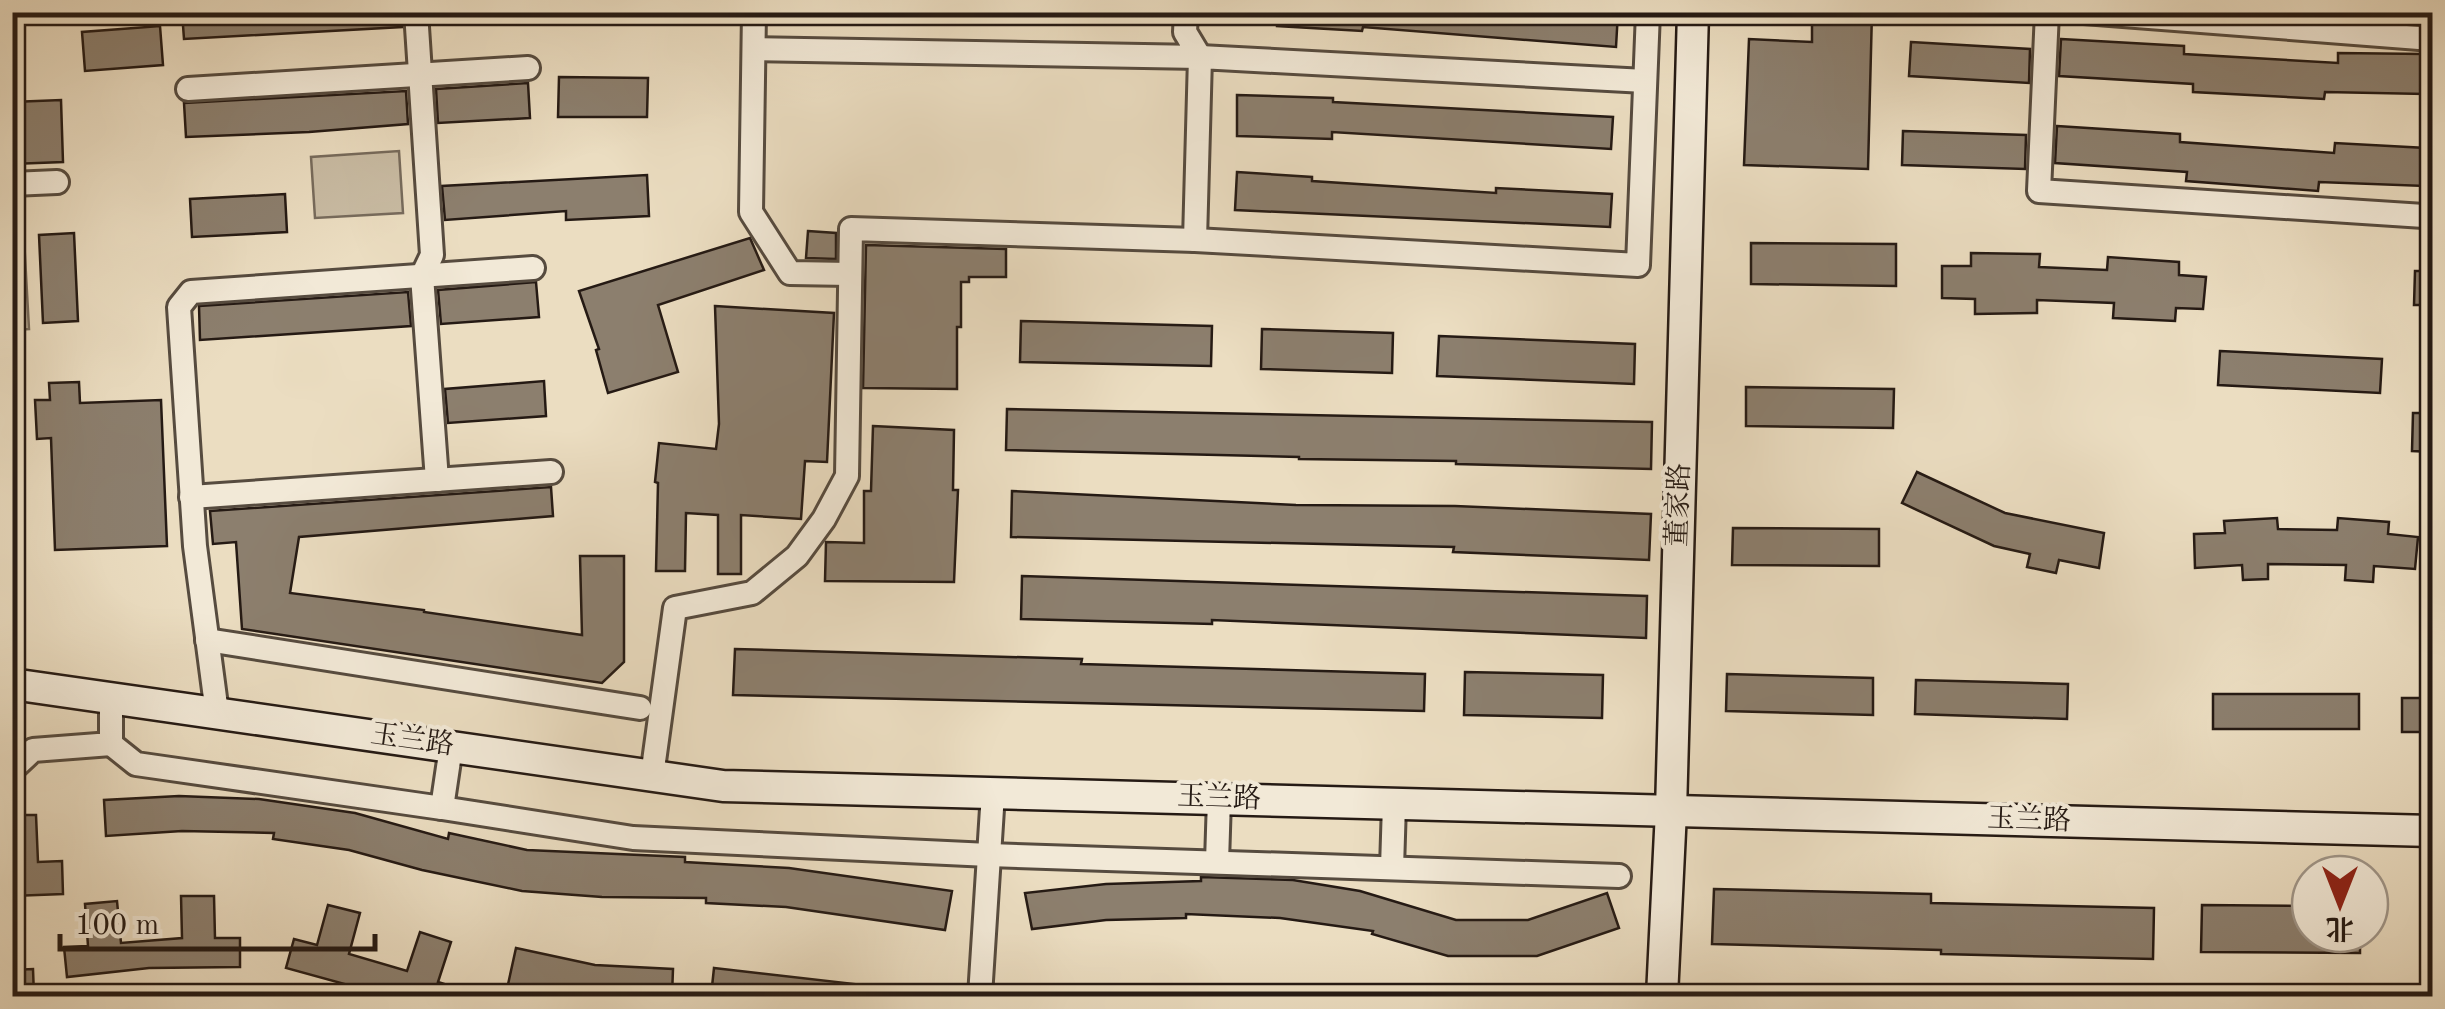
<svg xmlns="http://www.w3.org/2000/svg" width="2445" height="1009" font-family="'Old Standard TT','Noto Serif SC',serif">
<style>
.green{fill:#c9bca4;stroke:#776b5c;stroke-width:2.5}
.building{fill:#8c7f6e;stroke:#251a14;stroke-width:2.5}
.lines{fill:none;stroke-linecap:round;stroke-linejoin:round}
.street-casing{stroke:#564b3f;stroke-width:28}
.secondary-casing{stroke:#251a14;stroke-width:35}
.street{stroke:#f2e9d7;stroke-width:22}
.secondary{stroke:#f2e9d7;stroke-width:30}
.labels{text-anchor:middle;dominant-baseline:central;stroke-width:8;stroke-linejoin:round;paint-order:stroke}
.street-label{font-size:28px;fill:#251a14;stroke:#f2e9d7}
</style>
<rect width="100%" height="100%" fill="#ebddc1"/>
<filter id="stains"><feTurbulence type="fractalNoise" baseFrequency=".002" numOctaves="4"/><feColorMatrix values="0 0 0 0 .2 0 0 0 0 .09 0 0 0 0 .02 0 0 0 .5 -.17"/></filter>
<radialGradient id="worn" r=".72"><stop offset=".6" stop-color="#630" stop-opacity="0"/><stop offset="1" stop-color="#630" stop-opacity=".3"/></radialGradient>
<!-- green -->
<g class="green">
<polygon points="399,151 403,213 315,218 311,157"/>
<polygon points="23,220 29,329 13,330 13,221"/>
</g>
<!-- building -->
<g class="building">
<polygon points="182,12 401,12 402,27 184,39"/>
<polygon points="1277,12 1618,12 1616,47 1363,27 1362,31 1277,26"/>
<polygon points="1812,12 1872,12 1868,169 1744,165 1749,39 1812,42"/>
<polygon points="160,26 163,65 85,71 82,32"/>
<polygon points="2061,39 2184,46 2184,54 2338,63 2338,53 2425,54 2425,94 2325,92 2324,99 2193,92 2193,84 2059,76"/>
<polygon points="1911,42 2030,49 2029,83 1909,76"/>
<polygon points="559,77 648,78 647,117 558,117"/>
<polygon points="528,83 530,118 438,123 436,89"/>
<polygon points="406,91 408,124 309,132 186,137 184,103"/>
<polygon points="1237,95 1333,98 1333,102 1613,117 1611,149 1332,132 1332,139 1237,136"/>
<polygon points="61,100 63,162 12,164 12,102"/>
<polygon points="2057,126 2180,134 2180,142 2334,153 2335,143 2426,148 2425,186 2319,182 2318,191 2186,181 2187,172 2055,163"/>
<polygon points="1903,131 2026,135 2025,169 1902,165"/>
<polygon points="1237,172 1312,177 1312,181 1496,193 1496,188 1612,194 1610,227 1235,210"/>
<polygon points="647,175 649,216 566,220 566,211 445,220 442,186"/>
<polygon points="285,194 287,232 192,237 190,199"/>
<polygon points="808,231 836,233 836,259 806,258"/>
<polygon points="74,233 78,321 43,323 39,235"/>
<polygon points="750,238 764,270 658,305 678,372 608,393 596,350 599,349 579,291"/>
<polygon points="1751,243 1896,244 1896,286 1751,284"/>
<polygon points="866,245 1006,249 1006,277 969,277 969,282 961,282 961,327 957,327 957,389 863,388"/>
<polygon points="1971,253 2040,254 2039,267 2107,270 2108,257 2179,262 2179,275 2206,277 2203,309 2176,308 2175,321 2113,318 2114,303 2037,300 2037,313 1975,314 1975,299 1942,298 1942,266 1971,266"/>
<polygon points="2415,271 2432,271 2432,305 2414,305"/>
<polygon points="536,282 539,317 441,324 438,290"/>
<polygon points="408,292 411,326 200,340 199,306"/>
<polygon points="715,306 834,313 827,462 805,461 801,519 741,515 741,574 718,574 718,515 686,513 685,571 656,571 658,483 655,482 659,443 716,449 719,424"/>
<polygon points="1021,321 1212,326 1211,366 1020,362"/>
<polygon points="1262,329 1393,333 1392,373 1261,369"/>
<polygon points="1439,336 1635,344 1634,384 1437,376"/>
<polygon points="2220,351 2382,359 2380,393 2218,385"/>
<polygon points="544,381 546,416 448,423 445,389"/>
<polygon points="79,382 80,403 161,400 167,546 55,550 51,438 37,439 35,400 50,400 49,383"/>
<polygon points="1746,387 1894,389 1893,428 1746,426"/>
<polygon points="1007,409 1652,422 1651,469 1456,464 1456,461 1299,459 1299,457 1006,450"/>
<polygon points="2413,413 2432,413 2432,452 2412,451"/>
<polygon points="873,426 954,430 953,490 958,490 954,582 825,581 826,542 864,543 864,491 871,491"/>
<polygon points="1917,472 2005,513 2104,533 2099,568 2059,560 2056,573 2027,567 2030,554 1994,546 1902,503"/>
<polygon points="551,487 553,516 299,537 290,593 424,610 424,612 582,635 580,556 624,556 624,662 602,683 242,629 236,542 213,544 210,511"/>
<polygon points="1012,491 1296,505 1455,506 1651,514 1649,560 1453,552 1454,547 1011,537"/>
<polygon points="2277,518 2278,529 2337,530 2338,518 2389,522 2388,534 2418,537 2415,569 2374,566 2373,582 2345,580 2346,565 2268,564 2268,579 2243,580 2242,565 2195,568 2194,534 2225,533 2224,521"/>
<polygon points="1733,528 1879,529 1879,566 1732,565"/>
<polygon points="1022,576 1647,596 1646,638 1212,620 1212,624 1021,619"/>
<polygon points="735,649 1082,659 1081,664 1425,674 1424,711 733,695"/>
<polygon points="1465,672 1603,675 1602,718 1464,715"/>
<polygon points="1727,674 1873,678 1873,715 1726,711"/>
<polygon points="1916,680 2068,684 2067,719 1915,714"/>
<rect x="2213" y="694" width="146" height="35"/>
<rect x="2402" y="698" width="30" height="34"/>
<polygon points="179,796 259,799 355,813 448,839 449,833 527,850 685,857 685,862 789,868 952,891 945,930 786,907 706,903 706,898 602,897 522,891 422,870 349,850 273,839 274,833 182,831 106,836 104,800"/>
<polygon points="12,815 36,815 38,862 62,861 63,894 12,896"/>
<polygon points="1201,877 1293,880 1360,891 1456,920 1528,920 1607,893 1619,928 1537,956 1448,956 1372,934 1373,931 1280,918 1186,914 1186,918 1106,920 1032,929 1025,893 1106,884 1201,881"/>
<polygon points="1714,889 1931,894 1931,903 2154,908 2153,959 1941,954 1941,950 1712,944"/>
<polygon points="181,896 214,896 215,938 240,938 240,967 149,968 67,977 64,947 88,946 85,904 117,901 121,943 182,938"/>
<polygon points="328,905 360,913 349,954 407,971 420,932 451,942 438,982 472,993 472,996 388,996 286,968 294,939 317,945"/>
<polygon points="2202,905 2310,906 2310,934 2360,934 2360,953 2201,952"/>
<polygon points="516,948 595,965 673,969 672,996 541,996 507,989"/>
<polygon points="714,968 872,986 872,996 711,996"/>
<polygon points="33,969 34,996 12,996 12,970"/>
</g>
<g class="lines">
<defs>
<g id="street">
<polyline points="416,12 432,255 422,276 437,480"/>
<polyline points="754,12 751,212 790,273 850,274"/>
<polyline points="2047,12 2039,191 2424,216"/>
<polyline points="2084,12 2432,39"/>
<polyline points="754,49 1200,57 1185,32 1186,12"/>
<polyline points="188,89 528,68"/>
<polyline points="12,184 57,182"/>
<polyline points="1195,240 1200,57 1645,81"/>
<polyline points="191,497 551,472"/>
<polyline points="207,640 640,708"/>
<polyline points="217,713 195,546 179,307 191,292 533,268"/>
<polyline points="111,744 136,764 442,808 451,747"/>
<polyline points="12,765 17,765 33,750 111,744 111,698"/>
<polyline points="652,776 675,608 752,593 797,556 824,519 847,476 851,229 1195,240 1638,265 1648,12"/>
<polyline points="442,808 633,838 989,855 1619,876"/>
<polyline points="1217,862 1219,799"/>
<polyline points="1392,868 1394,804"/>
<polyline points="980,996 993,793"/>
</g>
<g id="secondary">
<polyline points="12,684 723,786 2432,831"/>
<polyline points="1662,996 1671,811 1693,12"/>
</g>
</defs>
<!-- street casing -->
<use href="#street" class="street-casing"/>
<!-- secondary casing -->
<use href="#secondary" class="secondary-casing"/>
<!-- street -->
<use href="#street" class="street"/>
<!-- secondary -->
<use href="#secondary" class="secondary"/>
</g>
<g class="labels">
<!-- street labels -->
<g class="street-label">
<text transform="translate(1680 505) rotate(-88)">董家路</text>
<text transform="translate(412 741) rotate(8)">玉兰路</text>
<text transform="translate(1219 799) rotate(2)">玉兰路</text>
<text transform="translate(2029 821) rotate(2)">玉兰路</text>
</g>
</g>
<!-- margin -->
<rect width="2445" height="1009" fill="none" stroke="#ebddc1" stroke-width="50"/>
<rect x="15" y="15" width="2415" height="979" fill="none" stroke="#251a14" stroke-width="5"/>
<rect x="25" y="25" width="2395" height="959" fill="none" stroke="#251a14" stroke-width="2.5"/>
<!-- north arrow -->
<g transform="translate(2340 904) rotate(180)"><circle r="48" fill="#f2e9d7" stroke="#a09689" stroke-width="2.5"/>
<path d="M0-8L18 38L0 25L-18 38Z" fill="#8f2418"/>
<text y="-15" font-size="28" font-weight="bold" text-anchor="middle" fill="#251a14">北</text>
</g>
<!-- scale -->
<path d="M60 934v15h315v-15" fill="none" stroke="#251a14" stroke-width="5"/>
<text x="75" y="934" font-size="30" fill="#251a14" stroke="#f2e9d7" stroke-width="8" paint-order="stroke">100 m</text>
<rect width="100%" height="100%" filter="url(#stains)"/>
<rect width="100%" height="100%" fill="url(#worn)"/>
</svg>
